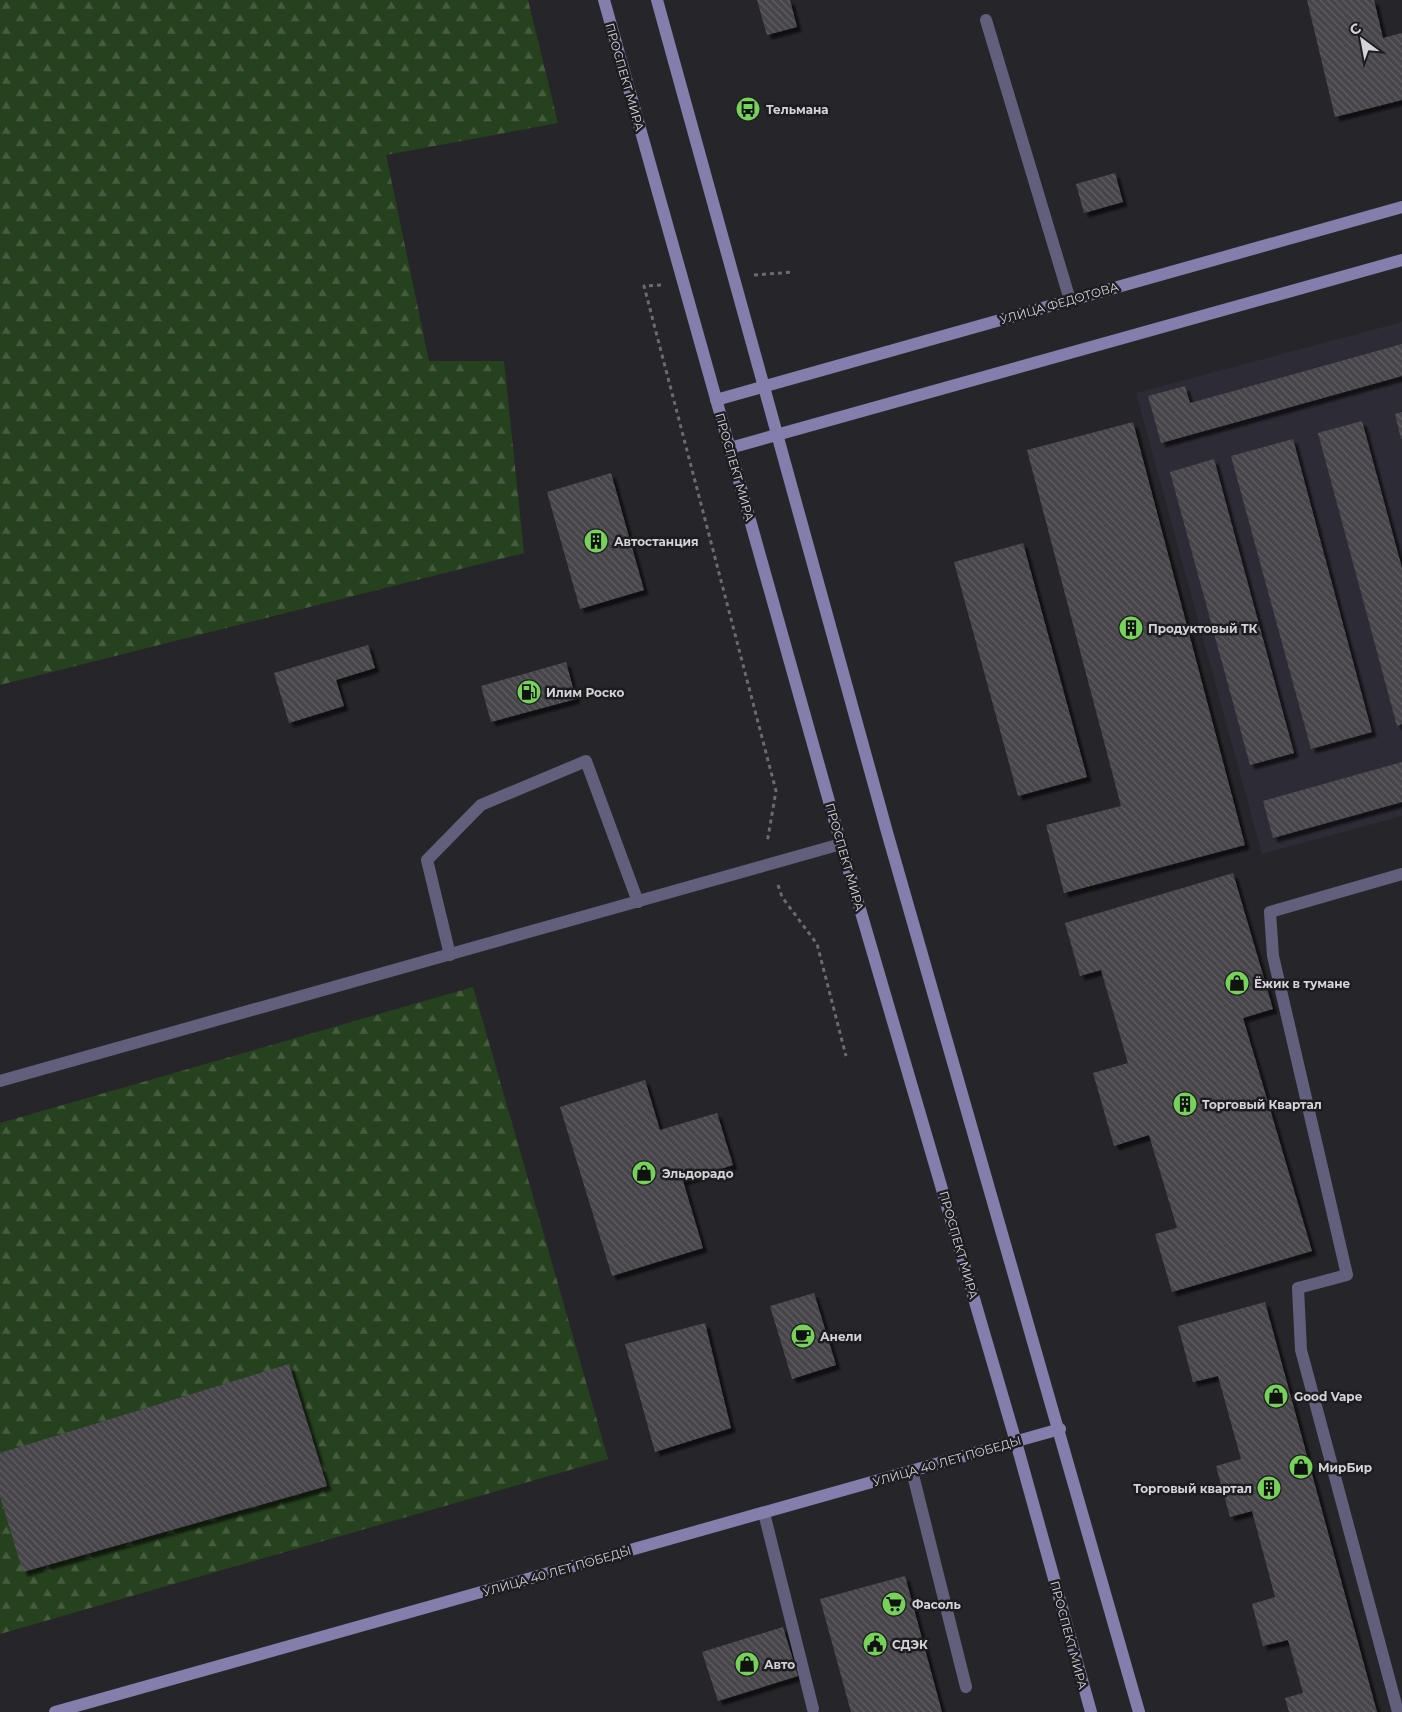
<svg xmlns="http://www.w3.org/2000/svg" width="1402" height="1712" font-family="Montserrat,sans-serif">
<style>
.built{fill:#2d2c36}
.forest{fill:url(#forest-firs)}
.building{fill:url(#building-back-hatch);filter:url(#shadow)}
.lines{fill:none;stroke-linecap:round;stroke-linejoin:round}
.path{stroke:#6b6b6e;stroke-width:3;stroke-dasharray:4 4;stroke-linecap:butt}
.lane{stroke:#625f7c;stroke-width:12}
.street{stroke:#625f7c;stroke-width:12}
.secondary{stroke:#847eac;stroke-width:12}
.labels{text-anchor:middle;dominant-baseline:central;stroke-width:5;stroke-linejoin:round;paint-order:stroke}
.street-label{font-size:12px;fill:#d4d4d7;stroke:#1d1d21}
.poi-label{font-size:12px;font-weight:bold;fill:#d4d4d7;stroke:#1d1d21;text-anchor:start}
</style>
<defs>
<pattern id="forest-firs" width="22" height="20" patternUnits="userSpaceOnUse" patternTransform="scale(1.25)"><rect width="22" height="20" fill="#26411e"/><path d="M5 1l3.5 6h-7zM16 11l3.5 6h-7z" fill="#455c3e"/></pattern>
<pattern id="building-back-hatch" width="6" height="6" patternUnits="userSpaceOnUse" patternTransform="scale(1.25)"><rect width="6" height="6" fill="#46454a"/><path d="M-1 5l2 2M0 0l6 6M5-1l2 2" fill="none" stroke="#605f63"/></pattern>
<filter id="shadow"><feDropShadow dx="4.5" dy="4.5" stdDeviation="1" flood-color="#0009"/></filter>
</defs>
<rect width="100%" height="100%" fill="#26262a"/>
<!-- built -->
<polygon class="built" points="1402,322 1402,816 1262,854 1136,393"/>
<!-- forest -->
<g class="forest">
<polygon points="0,0 528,0 558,123 386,155 429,361 504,361 524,553 0,685"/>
<polygon points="473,987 608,1459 0,1634 0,1123"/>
</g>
<!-- building -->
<g class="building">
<polygon points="757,0 790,0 797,27 767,35"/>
<polygon points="1307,0 1374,0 1383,38 1402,33 1402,100 1335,117"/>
<polygon points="1115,173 1123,202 1084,213 1076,184"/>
<polygon points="1402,344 1402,376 1161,443 1148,396 1185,386 1190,403"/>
<polygon points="1402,412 1402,439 1401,439 1395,414"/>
<polygon points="1362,421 1402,568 1402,724 1397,726 1318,433"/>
<polygon points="1133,422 1245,845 1064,893 1046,825 1121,806 1027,450"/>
<polygon points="1293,439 1372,732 1311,749 1231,456"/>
<polygon points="1214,459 1294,753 1250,765 1170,472"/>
<polygon points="611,473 644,590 580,609 547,492"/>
<polygon points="1023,543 1087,777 1018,796 954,562"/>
<polygon points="368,645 375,668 336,680 344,706 289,723 274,673"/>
<polygon points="566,662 576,699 491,722 481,686"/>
<polygon points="1402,762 1402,802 1273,838 1263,801"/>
<polygon points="1233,873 1273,1009 1243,1018 1312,1251 1172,1292 1155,1234 1177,1228 1149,1135 1114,1146 1093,1073 1128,1063 1101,970 1080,976 1065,923"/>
<polygon points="645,1080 660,1130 717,1113 733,1165 683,1181 703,1248 612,1276 560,1107"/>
<polygon points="814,1293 836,1365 792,1379 770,1306"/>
<polygon points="1265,1302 1377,1712 1289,1712 1285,1698 1303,1693 1288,1640 1263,1646 1252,1604 1275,1597 1252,1511 1230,1517 1216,1466 1241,1459 1218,1376 1193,1382 1178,1326"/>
<polygon points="705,1323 731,1428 655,1452 625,1344"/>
<polygon points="289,1364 327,1486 23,1572 0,1496 0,1453"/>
<polygon points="905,1576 942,1712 851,1712 820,1599"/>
<polygon points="783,1627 798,1676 718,1701 702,1652"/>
</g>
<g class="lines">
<!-- path -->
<g class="path">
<polyline points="754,275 794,272"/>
<polyline points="661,285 644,286 776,791 767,843"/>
<polyline points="778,885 782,897 817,944 846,1056"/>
</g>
<!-- lane -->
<g class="lane">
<polyline points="986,20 1070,300"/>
<polyline points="450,955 427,860 481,805 586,761 638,902"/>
<polyline points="912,1471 966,1687"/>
<polyline points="764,1513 813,1709"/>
<polyline points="1398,1712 1301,1350 1298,1288 1347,1275 1273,956 1270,912 1402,874"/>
</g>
<!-- street -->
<polyline class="street" points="0,1081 841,844"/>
<!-- secondary -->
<g class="secondary">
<polyline points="604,0 841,844 1016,1442 1091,1712"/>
<polyline points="657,0 887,832 1139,1712"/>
<polyline points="716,400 1402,207"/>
<polyline points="730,448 1402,260"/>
<polyline points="55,1712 1060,1429"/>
</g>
</g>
<!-- icons -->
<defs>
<symbol id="bus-disc" viewBox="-11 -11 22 22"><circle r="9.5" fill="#77d259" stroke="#1d1d21"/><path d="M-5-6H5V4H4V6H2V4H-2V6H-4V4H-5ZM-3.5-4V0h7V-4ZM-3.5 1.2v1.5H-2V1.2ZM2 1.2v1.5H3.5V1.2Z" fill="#111"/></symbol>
<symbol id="building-disc" viewBox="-11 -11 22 22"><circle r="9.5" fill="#77d259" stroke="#1d1d21"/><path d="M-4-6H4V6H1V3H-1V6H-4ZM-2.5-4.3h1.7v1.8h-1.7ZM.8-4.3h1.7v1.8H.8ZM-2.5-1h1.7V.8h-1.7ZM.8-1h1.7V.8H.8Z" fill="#111"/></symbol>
<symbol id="fuel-disc" viewBox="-11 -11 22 22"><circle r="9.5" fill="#77d259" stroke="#1d1d21"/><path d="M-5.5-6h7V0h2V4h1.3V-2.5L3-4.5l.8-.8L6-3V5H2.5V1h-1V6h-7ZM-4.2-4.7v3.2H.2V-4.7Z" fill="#111"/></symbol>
<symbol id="shop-disc" viewBox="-11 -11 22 22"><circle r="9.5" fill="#77d259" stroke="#1d1d21"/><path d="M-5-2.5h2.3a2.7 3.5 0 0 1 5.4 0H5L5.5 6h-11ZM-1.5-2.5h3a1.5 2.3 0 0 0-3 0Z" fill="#111"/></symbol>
<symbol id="cafe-disc" viewBox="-11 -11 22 22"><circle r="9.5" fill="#77d259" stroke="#1d1d21"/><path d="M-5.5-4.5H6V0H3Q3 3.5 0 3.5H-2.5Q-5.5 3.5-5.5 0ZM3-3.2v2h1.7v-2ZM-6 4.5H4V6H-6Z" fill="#111"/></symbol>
<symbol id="supermarket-disc" viewBox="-11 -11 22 22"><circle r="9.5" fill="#77d259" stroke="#1d1d21"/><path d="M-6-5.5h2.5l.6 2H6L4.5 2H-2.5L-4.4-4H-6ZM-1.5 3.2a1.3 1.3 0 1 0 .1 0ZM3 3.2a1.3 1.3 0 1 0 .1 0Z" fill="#111"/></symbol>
<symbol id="civic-disc" viewBox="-11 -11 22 22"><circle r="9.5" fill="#77d259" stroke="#1d1d21"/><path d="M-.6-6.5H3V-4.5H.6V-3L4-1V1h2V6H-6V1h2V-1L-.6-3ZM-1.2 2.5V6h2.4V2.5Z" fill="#111"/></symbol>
</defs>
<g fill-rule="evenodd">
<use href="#bus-disc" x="734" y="95" width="28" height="28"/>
<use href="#building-disc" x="582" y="527" width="28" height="28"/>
<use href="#building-disc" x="1117" y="614" width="28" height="28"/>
<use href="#fuel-disc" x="515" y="678" width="28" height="28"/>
<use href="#shop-disc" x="1223" y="969" width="28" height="28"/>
<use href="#building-disc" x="1171" y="1090" width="28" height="28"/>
<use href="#shop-disc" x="630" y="1159" width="28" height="28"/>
<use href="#cafe-disc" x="789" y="1322" width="28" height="28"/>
<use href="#shop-disc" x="1262" y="1382" width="28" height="28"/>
<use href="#shop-disc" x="1287" y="1453" width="28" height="28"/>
<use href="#building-disc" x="1255" y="1474" width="28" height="28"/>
<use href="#supermarket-disc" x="880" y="1590" width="28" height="28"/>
<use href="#civic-disc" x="861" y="1630" width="28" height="28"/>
<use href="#shop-disc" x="733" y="1650" width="28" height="28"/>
</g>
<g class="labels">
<!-- street labels -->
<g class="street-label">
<text transform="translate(625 77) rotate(74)">ПРОСПЕКТ МИРА</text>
<text transform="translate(1059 303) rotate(-16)">УЛИЦА ФЕДОТОВА</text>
<text transform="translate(735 467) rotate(74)">ПРОСПЕКТ МИРА</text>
<text transform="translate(845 857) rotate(74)">ПРОСПЕКТ МИРА</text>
<text transform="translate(959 1245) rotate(74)">ПРОСПЕКТ МИРА</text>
<text transform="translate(947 1461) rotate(-16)">УЛИЦА 40 ЛЕТ ПОБЕДЫ</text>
<text transform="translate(557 1571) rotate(-16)">УЛИЦА 40 ЛЕТ ПОБЕДЫ</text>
<text transform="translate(1069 1635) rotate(75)">ПРОСПЕКТ МИРА</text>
</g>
<!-- poi labels -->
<g class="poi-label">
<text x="766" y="109">Тельмана</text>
<text x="614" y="541">Автостанция</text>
<text x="1148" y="628">Продуктовый ТК</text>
<text x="546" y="692">Илим Роско</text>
<text x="1254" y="983">Ёжик в тумане</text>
<text x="1202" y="1104">Торговый Квартал</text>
<text x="662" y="1173">Эльдорадо</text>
<text x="820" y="1336">Анели</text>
<text x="1294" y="1396">Good Vape</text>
<text x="1318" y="1467">МирБир</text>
<text x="1252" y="1488" text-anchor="end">Торговый квартал</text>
<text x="912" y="1604">Фасоль</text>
<text x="892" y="1644">СДЭК</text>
<text x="764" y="1664">Авто</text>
</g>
</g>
<!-- north arrow -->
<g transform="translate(1362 40) rotate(328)" stroke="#1d1d21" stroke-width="4" paint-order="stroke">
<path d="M0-4L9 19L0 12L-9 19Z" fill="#d4d4d7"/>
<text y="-8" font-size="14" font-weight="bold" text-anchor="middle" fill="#d4d4d7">С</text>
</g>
</svg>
